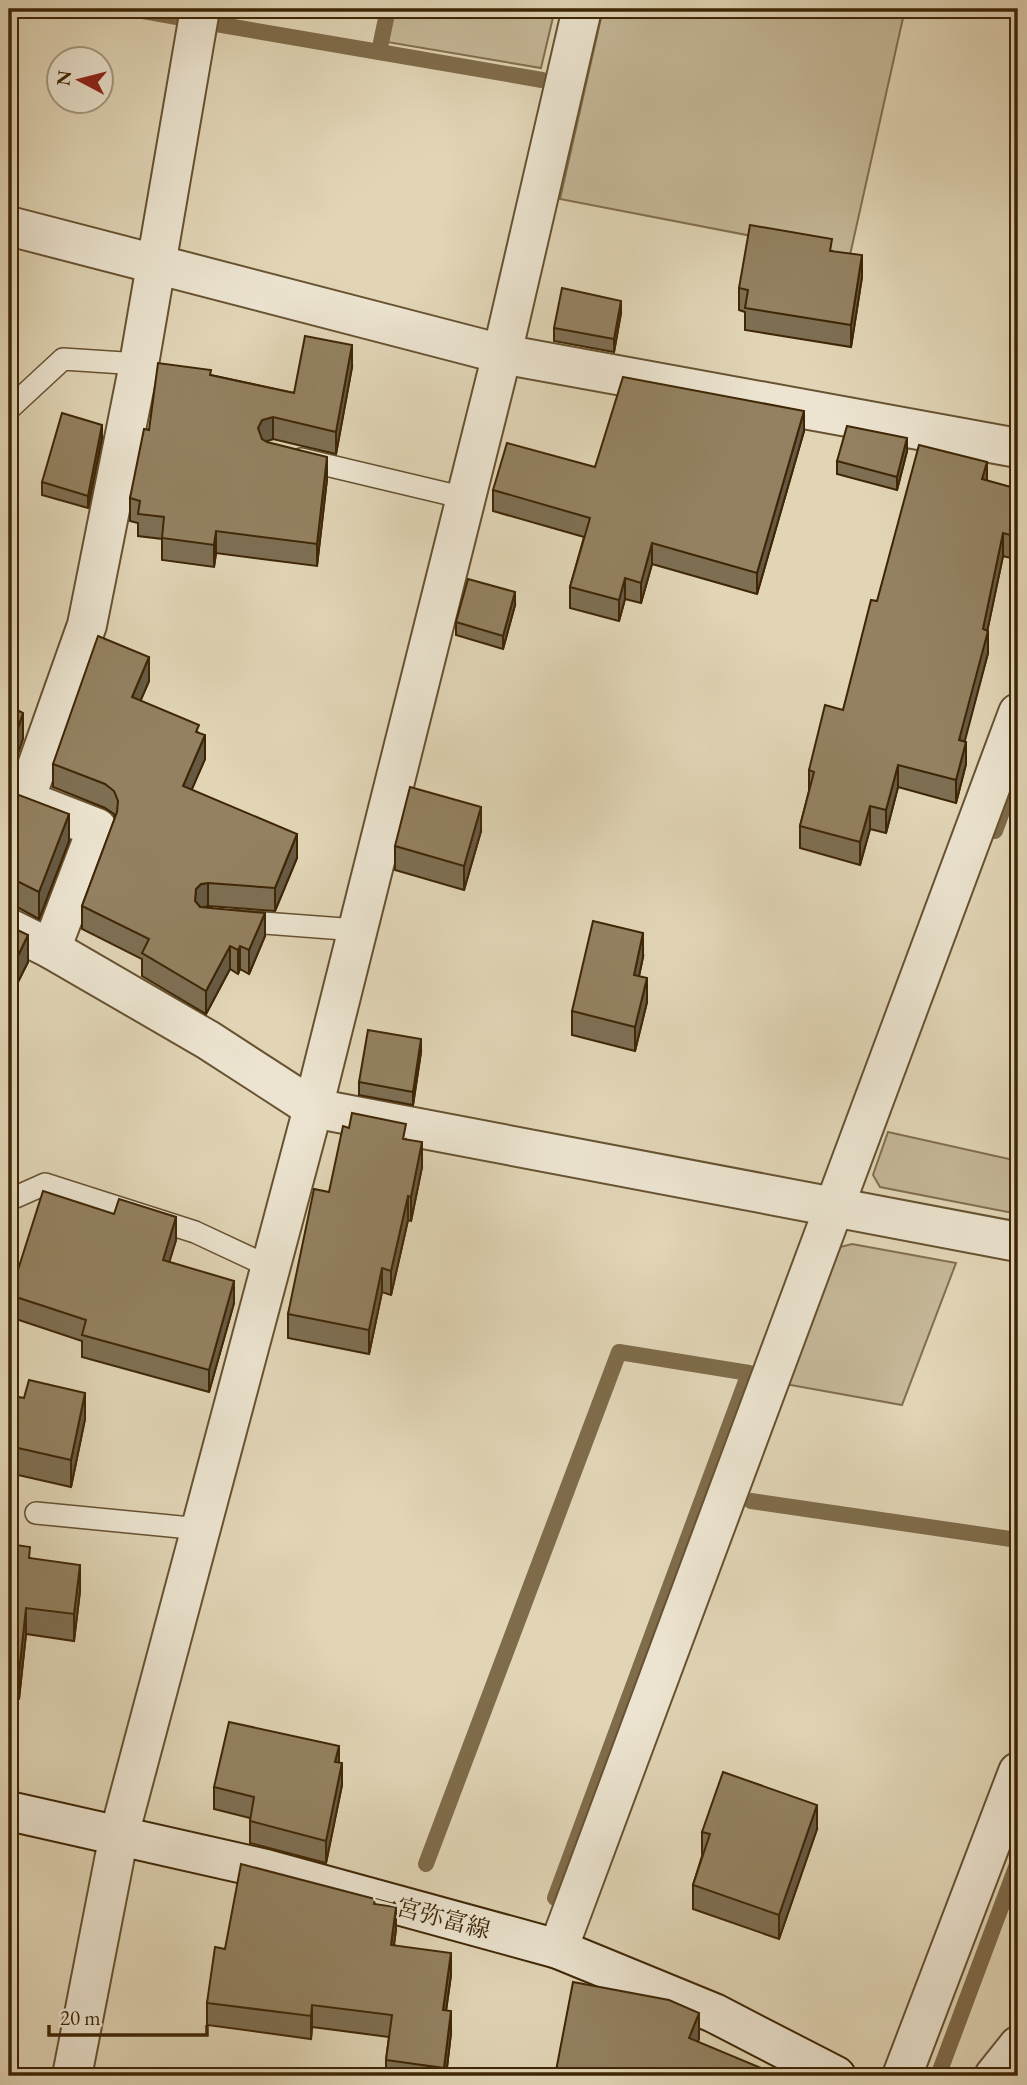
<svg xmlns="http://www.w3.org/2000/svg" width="1027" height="2085" font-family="'EB Garamond','Noto Serif JP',serif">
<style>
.green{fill:#c5b798;stroke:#826e4e;stroke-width:2}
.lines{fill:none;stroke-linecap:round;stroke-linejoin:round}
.stream{stroke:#7f6c4b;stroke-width:16}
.service-casing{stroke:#675231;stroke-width:24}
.minor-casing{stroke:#675231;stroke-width:42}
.secondary-casing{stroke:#3e2605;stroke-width:42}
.service{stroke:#ece4d0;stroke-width:21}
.minor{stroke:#ece4d0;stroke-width:38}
.secondary{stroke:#ece4d0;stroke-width:38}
.wall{fill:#7e6f53;stroke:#3e2605;stroke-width:2}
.shaded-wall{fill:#675a44;stroke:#3e2605;stroke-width:2}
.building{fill:#938161;stroke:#3e2605;stroke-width:2}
.labels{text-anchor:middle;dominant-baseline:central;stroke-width:5;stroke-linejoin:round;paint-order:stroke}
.street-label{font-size:24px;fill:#3e2605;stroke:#ece4d0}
</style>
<rect width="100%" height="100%" fill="#e1d5b6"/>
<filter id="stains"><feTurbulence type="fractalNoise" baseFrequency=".00286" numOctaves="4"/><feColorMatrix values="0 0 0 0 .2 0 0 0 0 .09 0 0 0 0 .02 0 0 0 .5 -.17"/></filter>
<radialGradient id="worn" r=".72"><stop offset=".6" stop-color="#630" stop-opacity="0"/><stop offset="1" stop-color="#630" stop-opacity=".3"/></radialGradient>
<!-- green -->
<g class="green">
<polygon points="394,9 555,9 541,68 387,42"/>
<polygon points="603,9 905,9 850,255 560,199"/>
<polygon points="888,1132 1018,1161 1018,1214 880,1187 873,1175"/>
<polygon points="852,1244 956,1263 902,1405 785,1384 832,1249"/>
</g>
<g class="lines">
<!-- stream -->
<g class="stream">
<polyline points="132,9 177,17"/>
<polyline points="216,24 379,52 388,9"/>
<polyline points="379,52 542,80"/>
<polyline points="995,831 1018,768"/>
<polyline points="751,1501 1018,1540"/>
<polyline points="426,1864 619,1352 749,1373 555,1898"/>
<polyline points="938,2076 1018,1862"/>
</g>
<defs>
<g id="service">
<polyline points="9,409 63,359 139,364"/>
<polyline points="301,459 465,498"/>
<polyline points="237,921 357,930"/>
<polyline points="9,1200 45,1184 195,1232 270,1267"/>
<polyline points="36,1513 201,1529"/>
</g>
<g id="minor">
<polyline points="9,226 502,354 1018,448"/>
<polyline points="9,928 51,949 208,1040 313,1108 1018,1242"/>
<polyline points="51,949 97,828 25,800 87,625 139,364 200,9"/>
<polyline points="558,1949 1018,713"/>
<polyline points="72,2076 119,1835 313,1108 502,354 582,9"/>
<polyline points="902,2076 1018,1772"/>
<polyline points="994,2076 1018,2046"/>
</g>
<polyline id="secondary" points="9,1811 266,1869 558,1949 714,2013 836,2076"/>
</defs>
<!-- service casing -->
<use href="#service" class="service-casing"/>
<!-- minor casing -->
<use href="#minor" class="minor-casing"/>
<!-- secondary casing -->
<use href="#secondary" class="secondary-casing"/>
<!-- service -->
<use href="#service" class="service"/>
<!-- minor -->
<use href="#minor" class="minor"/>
<!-- secondary -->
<use href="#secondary" class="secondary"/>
</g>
<!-- wall -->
<g class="wall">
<polygon points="832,251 862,277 851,347 745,330 745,312 739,310 739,288"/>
<polygon points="621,313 614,352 554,341 554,328"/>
<polygon points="352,367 336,454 273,439 266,441 327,479 317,566 216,553 214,567 162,560 162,539 138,536 138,523 130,521 130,498 149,430 211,375 294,393"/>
<polygon points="804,431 757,594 652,564 641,603 625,599 619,621 570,608 570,587 584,537 493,511 493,490 595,467"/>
<polygon points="102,438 88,508 42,495 42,482"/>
<polygon points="907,451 897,490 837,474 837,461"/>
<polygon points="987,481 1018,489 1018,560 1003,556 987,631 988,653 964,741 966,764 956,803 898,787 886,833 870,829 860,865 800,848 800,826 809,791 809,770 843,710 877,601"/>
<polygon points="515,605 503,649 456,635 456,622"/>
<polygon points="149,681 140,701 199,733 205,759 191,790 297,858 275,911 208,906 203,907 265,936 249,974 240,969 238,974 230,969 206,1014 142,976 142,959 82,929 82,906 115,818 114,814 105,808 53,787 53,764"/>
<polygon points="9,788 69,841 39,919 19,908 9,906"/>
<polygon points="481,831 464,890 395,870 395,846"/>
<polygon points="9,926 28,962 15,988 9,985"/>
<polygon points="643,957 639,976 647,1002 635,1051 572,1035 572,1011"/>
<polygon points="421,1052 413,1105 359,1095 359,1082"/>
<polygon points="406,1139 422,1167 411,1221 408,1220 391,1295 382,1292 369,1354 288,1338 288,1314 329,1192"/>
<polygon points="176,1240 169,1262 234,1303 209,1392 82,1357 82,1341 10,1317 10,1295"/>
<polygon points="9,1395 85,1419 71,1487 9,1473"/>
<polygon points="9,1544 80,1591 74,1641 26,1634 19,1699 9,1698"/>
<polygon points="339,1762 342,1785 326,1863 250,1843 250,1818 214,1809 214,1787"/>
<polygon points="817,1829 779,1939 693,1909 693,1885 702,1856 702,1832"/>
<polygon points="375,1904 396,1929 394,1945 451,1975 446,2011 451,2033 446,2076 386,2076 386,2060 389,2037 312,2027 311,2039 207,2025 207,2003 225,1949"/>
</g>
<!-- shaded-wall -->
<g class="shaded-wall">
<polygon points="862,255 862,277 851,347 851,325"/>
<polygon points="621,301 621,313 614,352 614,339"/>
<polygon points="352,345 352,367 336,454 336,432"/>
<polygon points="804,411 804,431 757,594 757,573"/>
<polygon points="273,417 273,439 262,443 258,428 262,420"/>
<polygon points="102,425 102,438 88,508 88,496"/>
<polygon points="907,438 907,451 897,490 897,477"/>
<polygon points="327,457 327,479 317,566 317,544"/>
<polygon points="987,462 987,485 982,479"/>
<polygon points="216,531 216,553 214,567 214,545"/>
<polygon points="1003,533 1003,556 985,642 988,631 988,653 959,763 959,740"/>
<polygon points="652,543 652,564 641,603 641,583"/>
<polygon points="625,578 625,599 619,621 619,600"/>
<polygon points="515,592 515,605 503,649 503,636"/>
<polygon points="149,657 149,681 132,721 132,697"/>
<polygon points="23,713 23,739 9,780 9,754"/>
<polygon points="205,735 205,759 183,810 183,786"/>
<polygon points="966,742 966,764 956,803 956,780"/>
<polygon points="898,765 898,787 886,833 886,810"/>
<polygon points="870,806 870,829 860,865 860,842"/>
<polygon points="481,807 481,831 464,890 464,866"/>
<polygon points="69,814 69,841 39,919 39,892"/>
<polygon points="297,834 297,858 275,911 275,888"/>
<polygon points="208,883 208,906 201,908 195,901 196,889 201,884"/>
<polygon points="265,913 265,936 249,974 249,950"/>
<polygon points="643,933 643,957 634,999 634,975"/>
<polygon points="28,935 28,962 15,988 15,962"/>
<polygon points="230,946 230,969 206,1014 206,991"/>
<polygon points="240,946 240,969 238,974 238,950"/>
<polygon points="647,978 647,1002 635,1051 635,1027"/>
<polygon points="421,1039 421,1052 413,1105 413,1092"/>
<polygon points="422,1142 422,1167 411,1221 411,1197"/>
<polygon points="408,1196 408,1220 391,1295 391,1271"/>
<polygon points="176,1217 176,1240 163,1283 163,1260"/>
<polygon points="382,1268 382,1292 369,1354 369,1330"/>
<polygon points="234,1281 234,1303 209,1392 209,1370"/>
<polygon points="85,1393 85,1419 71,1487 71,1460"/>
<polygon points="80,1565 80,1591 74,1641 74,1614"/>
<polygon points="26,1608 26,1634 19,1699 19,1672"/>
<polygon points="339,1746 339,1768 335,1762"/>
<polygon points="342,1763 342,1785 326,1863 326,1841"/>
<polygon points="817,1805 817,1829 779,1939 779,1915"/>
<polygon points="396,1907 396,1929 391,1967 391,1945"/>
<polygon points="451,1953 451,1975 443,2032 443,2010"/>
<polygon points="312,2005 312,2027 311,2039 311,2016"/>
<polygon points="451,2011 451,2033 446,2076 444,2076 444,2068"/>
<polygon points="699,2013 699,2039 689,2064 689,2038"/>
</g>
<!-- building -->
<g class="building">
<polygon points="750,225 832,239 830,251 862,255 851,325 745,308 748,290 739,288"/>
<polygon points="562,288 621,301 614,339 554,328"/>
<polygon points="305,336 352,345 336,432 273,417 262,420 258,428 262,439 267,442 327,457 317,544 216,531 214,545 162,538 164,517 138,514 140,501 130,498 144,429 149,430 158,363 211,370 210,375 294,393"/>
<polygon points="623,377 804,411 757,573 652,543 641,583 625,578 619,600 570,587 590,518 493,490 507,443 595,467"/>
<polygon points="62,413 102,425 88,496 42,482"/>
<polygon points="847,426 907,438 897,477 837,461"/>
<polygon points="919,445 987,462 982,479 1018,489 1018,537 1003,533 983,629 988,631 959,740 966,742 956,780 898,765 886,810 870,806 860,842 800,826 814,772 809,770 825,705 843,710 871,600 877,601"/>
<polygon points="468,579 515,592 503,636 456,622"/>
<polygon points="98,636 149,657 132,697 199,725 196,732 205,735 183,786 297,834 275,888 208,883 201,884 196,889 195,901 200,907 265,913 249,950 240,946 238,950 230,946 206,991 142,953 149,939 82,906 117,812 118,801 114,791 105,784 53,764"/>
<polygon points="9,706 23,713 9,754"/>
<polygon points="410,787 481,807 464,866 395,846"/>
<polygon points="9,788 16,794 69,814 39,892 19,882 9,880"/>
<polygon points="593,921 643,933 634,975 647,978 635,1027 572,1011"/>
<polygon points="9,926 28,935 15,962 9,959"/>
<polygon points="368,1030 421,1039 413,1092 359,1082"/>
<polygon points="352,1113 406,1124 403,1139 422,1142 411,1197 408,1196 391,1271 382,1268 369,1330 288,1314 314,1189 329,1192 343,1126 349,1128"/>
<polygon points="43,1191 114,1214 119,1199 176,1217 163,1260 234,1281 209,1370 82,1335 86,1320 10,1295"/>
<polygon points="29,1380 85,1393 71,1460 9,1446 9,1395 24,1398"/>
<polygon points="9,1544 30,1547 29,1558 80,1565 74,1614 26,1608 19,1672 9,1671"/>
<polygon points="229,1722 339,1746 335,1762 342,1763 326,1841 250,1821 254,1797 214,1787"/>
<polygon points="723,1772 817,1805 779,1915 693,1885 710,1834 702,1832"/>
<polygon points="241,1864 375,1899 374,1904 396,1907 391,1945 451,1953 443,2010 451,2011 444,2068 386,2060 392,2015 312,2005 311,2016 207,2003 215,1947 225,1949"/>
<polygon points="573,1982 669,2000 699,2013 689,2038 761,2068 757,2076 555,2076"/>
</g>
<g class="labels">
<!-- street labels -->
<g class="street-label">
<text transform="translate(432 1915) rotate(15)">一宮弥富線</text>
</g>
</g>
<!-- margin -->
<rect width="1027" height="2085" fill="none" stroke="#e1d5b6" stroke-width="35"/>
<rect x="10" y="10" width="1006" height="2064" fill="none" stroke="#3e2605" stroke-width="3.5"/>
<rect x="18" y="18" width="992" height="2050" fill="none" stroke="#3e2605" stroke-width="2"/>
<!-- north arrow -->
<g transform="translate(80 80) rotate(277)"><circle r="33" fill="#ece4d0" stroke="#a6987f" stroke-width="2"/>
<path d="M0-5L12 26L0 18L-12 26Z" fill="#8f2418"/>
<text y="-10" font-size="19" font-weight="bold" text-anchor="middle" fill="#3e2605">N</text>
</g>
<!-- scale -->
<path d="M49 2025v10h158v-10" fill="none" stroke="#3e2605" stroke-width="3.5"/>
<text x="60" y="2025" font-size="21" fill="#3e2605" stroke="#ece4d0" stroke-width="5" paint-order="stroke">20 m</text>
<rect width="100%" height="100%" filter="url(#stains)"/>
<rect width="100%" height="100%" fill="url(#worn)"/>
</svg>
